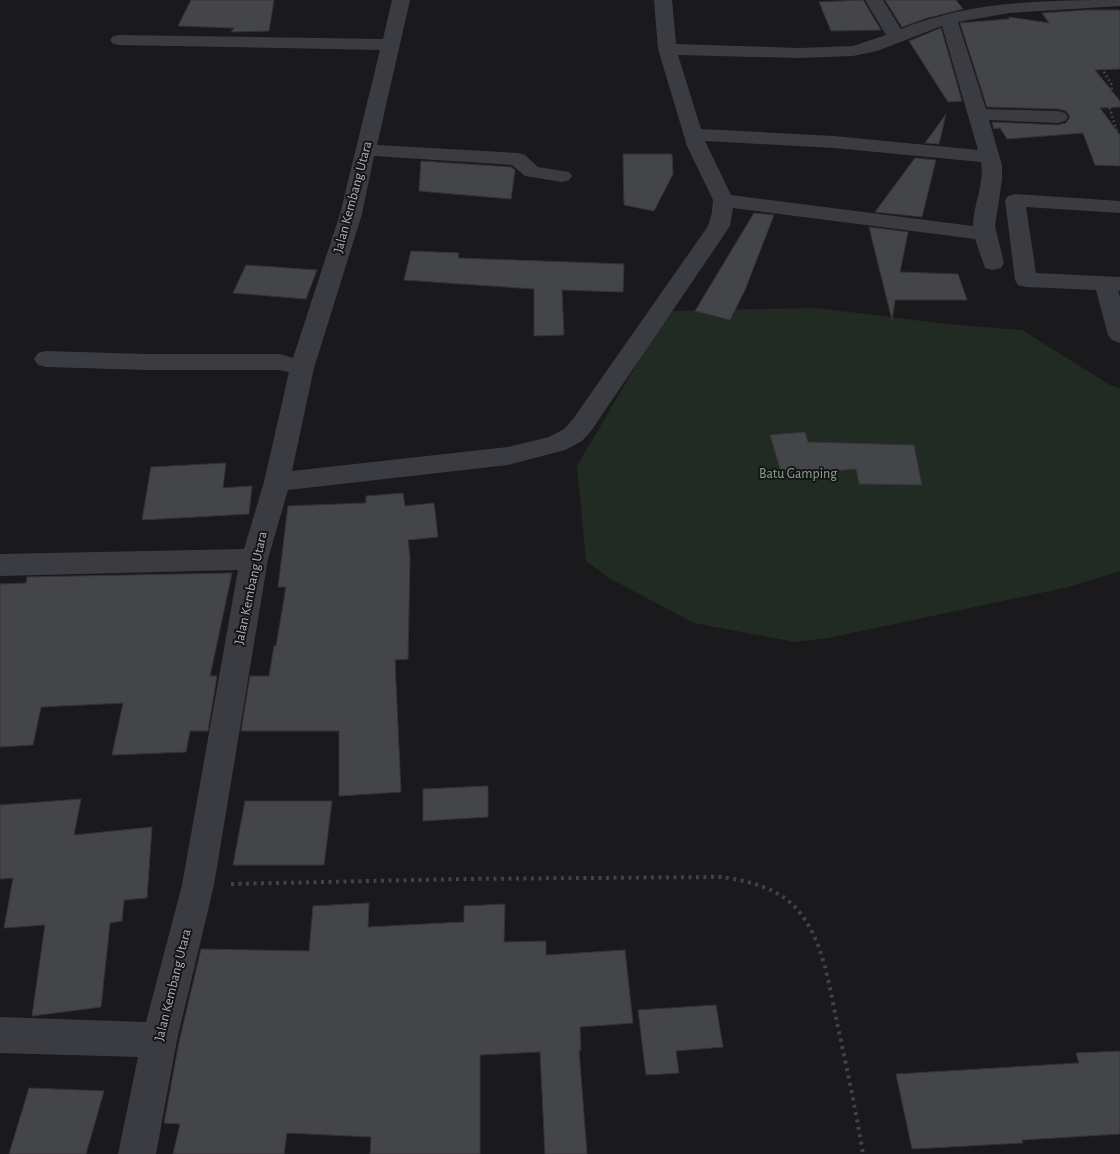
<svg xmlns="http://www.w3.org/2000/svg" width="1120" height="1154" font-family="'Alegreya Sans',sans-serif">
<style>
.green{fill:#222b23}
.building{fill:#444549;stroke:#343438}
.lines{fill:none;stroke-linecap:round;stroke-linejoin:round}
.path-far1{stroke:#414348;stroke-width:2.5;stroke-dasharray:2 2.5;stroke-linecap:butt}
.path{stroke:#414348;stroke-width:4;stroke-dasharray:3 4.5;stroke-linecap:butt}
.minor{fill:#3b3c41;fill-rule:evenodd}
.labels{text-anchor:middle;dominant-baseline:central;stroke-width:4;stroke-linejoin:round;paint-order:stroke}
.street-label{font-size:14px;fill:#adb1bb;stroke:#151517}
.park-label{font-size:14px;fill:#85a687;stroke:#151517}
</style>
<rect width="100%" height="100%" fill="#1a1a1c"/>
<!-- green -->
<polygon class="green" points="817,308 946,324 1022,330 1110,385 1120,388 1120,571 1069,587 828,638 795,642 694,623 609,578 586,561 577,466 668,311"/>
<!-- building -->
<g class="building">
<polygon points="191,0 274,0 269,31 231,32 234,28 178,26"/>
<polygon points="863,0 881,30 831,31 819,2"/>
<polygon points="885,0 956,0 963,9 927,18 902,27"/>
<polygon points="1086,10 1120,10 1120,69 1095,70 1120,101 1120,107 1100,108 1120,135 1120,166 1095,165 1083,133 1007,139 1000,128 994,129 992,122 1058,125 1066,123 1070,117 1066,111 1058,109 987,107 960,23 1009,19 1009,17 1049,23 1042,13"/>
<polygon points="941,28 962,101 948,102 909,41"/>
<polygon points="946,114 939,144 925,143"/>
<polygon points="623,154 672,154 673,174 654,211 624,205"/>
<polygon points="915,158 936,160 922,217 875,212"/>
<polygon points="421,161 511,167 515,170 511,199 419,191"/>
<polygon points="754,213 774,215 745,290 730,320 695,311"/>
<polygon points="869,227 908,232 900,272 958,274 967,300 895,300 892,320"/>
<polygon points="411,251 459,253 458,258 624,264 623,292 562,290 564,335 534,336 534,289 404,280"/>
<polygon points="246,265 317,270 306,299 233,293"/>
<polygon points="805,432 808,442 914,445 922,485 859,484 856,469 782,475 770,435"/>
<polygon points="226,463 223,488 252,486 249,514 142,520 151,467"/>
<polygon points="403,493 405,506 434,503 438,537 408,540 410,558 408,659 395,660 401,792 339,796 339,731 241,731 250,676 269,676 274,646 276,646 286,587 278,587 288,506 366,503 366,496"/>
<polygon points="232,573 210,676 217,676 208,731 190,731 186,752 112,755 123,703 41,707 33,745 0,747 0,584 26,583 27,577"/>
<polygon points="488,786 488,817 423,821 423,789"/>
<polygon points="81,799 74,835 152,827 147,898 124,900 122,921 110,923 101,1007 32,1016 45,925 4,928 13,878 0,879 0,805"/>
<polygon points="245,801 332,801 324,865 233,865"/>
<polygon points="369,903 368,927 464,922 464,906 505,904 504,942 546,941 546,955 625,950 633,1023 580,1027 581,1050 579,1050 587,1154 545,1154 540,1052 480,1055 480,1154 370,1154 371,1137 287,1133 284,1154 173,1154 180,1124 164,1123 179,1042 201,949 309,951 313,906"/>
<polygon points="716,1005 723,1047 676,1051 679,1073 646,1075 638,1010"/>
<polygon points="1120,1051 1120,1134 1022,1140 1023,1143 912,1149 896,1074 1079,1063 1076,1053"/>
<polygon points="29,1088 104,1091 86,1154 9,1154"/>
</g>
<g class="lines">
<!-- path-far1 -->
<polyline class="path-far1" points="1085,26 1098,62 1112,85 1111,96 1107,99 1120,142"/>
<!-- path -->
<path class="path" d="M231,884L462,879L722,877C747,881 776,887 795,907C824,938 829,987 838,1027C847,1069 856,1111 863,1154"/>
<!-- minor -->
<g class="minor">
<path d="M392,0H410L377,145L518,153L525,155L538,167L569,172L572,176L569,180L562,182L525,176L512,165L374,156L362,214L314,368L292,471L508,447L549,437L564,429L573,419L708,226L712,212L713,200L687,146L658,49L654,0H672L676,44L799,48L853,46L886,35L865,0H883L901,29C971,1 1045,0 1120,0V6L1009,13L958,22L986,109L1058,111L1065,113L1068,117L1065,121L1058,123L989,120L1002,165V180L995,226L1004,263L1001,268L993,270L985,268L975,239L733,208L730,226L591,431L582,441L565,450L508,465L288,490L268,559L214,885L177,1040L156,1154H118L138,1057L0,1053V1017L146,1022L182,885L238,570L0,576V554L244,549L264,482L289,372L280,370H147L46,367L38,365L34,359L38,353L46,351L147,354H280L293,358L340,214L380,50L119,45L113,44L110,40L113,36L119,35L383,39ZM942,26L978,150L834,136L701,129L678,55L799,58L853,56L877,51ZM705,141L834,148L981,162C985,184 973,205 973,226L731,195Z"/>
<polygon points="1015,194 1120,201 1120,213 1026,207 1036,273 1120,277 1120,291 1118,291 1120,297 1120,343 1112,340 1108,335 1096,290 1026,287 1018,285 1015,280 1005,200 1008,196"/>
</g>
</g>
<g class="labels">
<!-- street labels -->
<g class="street-label">
<text transform="translate(353 197) rotate(-75)">Jalan Kembang Utara</text>
<text transform="translate(251 588) rotate(-78)">Jalan Kembang Utara</text>
<text transform="translate(173 985) rotate(-76)">Jalan Kembang Utara</text>
</g>
<!-- park labels -->
<g class="park-label">
<text x="798" y="474">Batu Gamping</text>
</g>
</g>
</svg>
